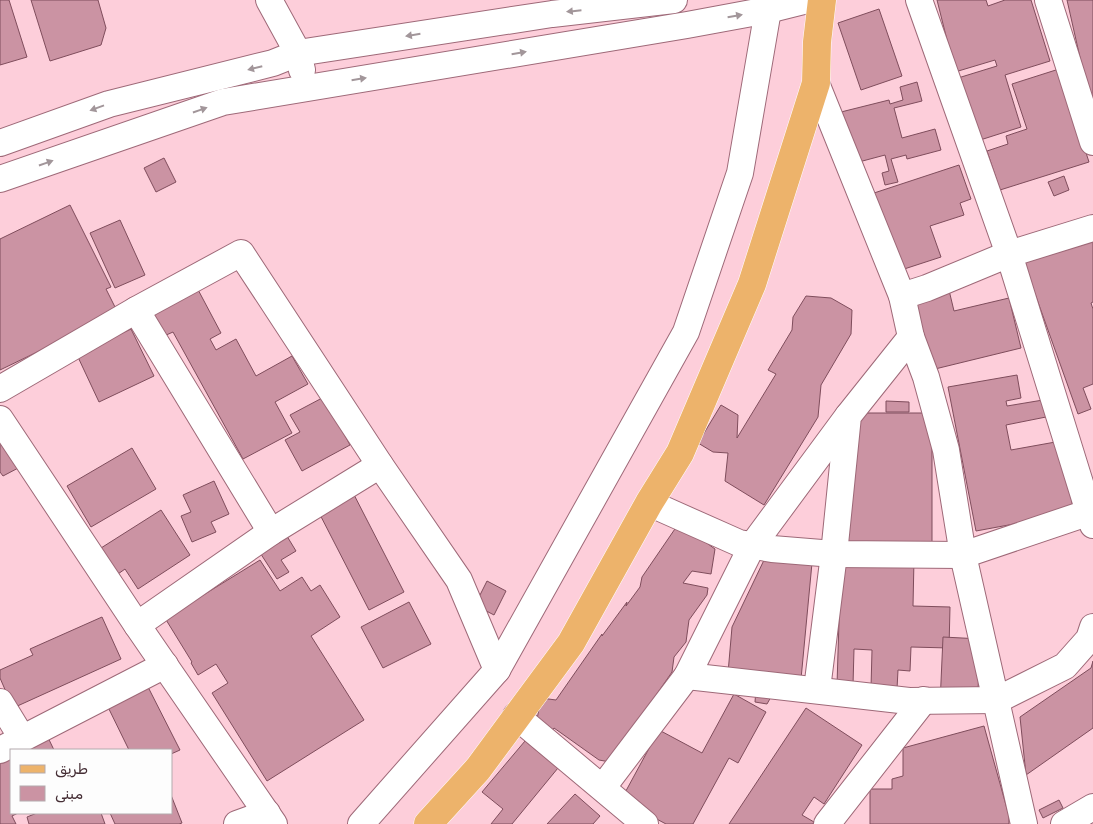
<svg xmlns="http://www.w3.org/2000/svg" width="1093" height="824" font-family="Rubik,Vazirmatn,sans-serif">
<style>
.building{fill:#cb93a3;stroke:#7f4d5c}
.lines{fill:none;stroke-linecap:round;stroke-linejoin:round}
.street-casing{stroke:#9e6978;stroke-width:28}
.primary-casing{stroke:#fff;stroke-width:29}
.street{stroke:#fff;stroke-width:26}
.primary{stroke:#edb36b;stroke-width:28}
.oneway{fill:#a2969a}
</style>
<rect width="100%" height="100%" fill="#fdceda"/>
<!-- building -->
<g class="building">
<polygon points="0,0 9,0 27,57 0,65"/>
<polygon points="31,0 98,0 106,28 101,45 50,61"/>
<polygon points="937,0 986,0 988,6 1005,0 1031,0 1050,61 1005,75 1021,127 977,141 958,78 997,66 995,60 955,72"/>
<polygon points="1067,0 1093,0 1093,101 1090,102"/>
<polygon points="879,9 902,76 861,90 838,23"/>
<polygon points="1059,69 1089,162 1000,190 987,151 1008,144 1006,136 1027,129 1012,84"/>
<polygon points="917,82 922,101 894,108 902,138 935,129 941,150 907,159 906,155 891,159 898,182 885,185 882,173 889,171 885,155 855,163 841,112 889,100 890,104 903,100 900,87"/>
<polygon points="164,158 176,182 156,192 144,168"/>
<polygon points="959,165 971,199 960,203 964,215 930,226 941,257 895,272 868,195"/>
<polygon points="1064,176 1069,190 1054,196 1048,182"/>
<polygon points="70,205 111,287 106,289 118,313 0,370 0,239"/>
<polygon points="120,220 145,275 115,288 90,233"/>
<polygon points="1093,222 1093,302 1091,303 1093,309 1093,384 1083,388 1091,409 1078,414 1019,249"/>
<polygon points="195,284 221,333 210,339 216,350 236,339 256,376 292,356 308,384 275,402 292,433 243,459 173,332 164,336 149,309"/>
<polygon points="948,286 954,311 1009,298 1021,348 935,369 910,295"/>
<polygon points="806,296 831,298 852,310 851,334 821,385 818,417 764,505 725,481 728,453 713,452 698,443 721,405 738,415 737,438 776,374 768,370 792,330 793,317"/>
<polygon points="131,329 154,376 99,402 77,355"/>
<polygon points="1017,375 1021,398 1006,401 1007,406 1043,400 1046,417 1006,425 1011,450 1061,441 1074,513 976,531 948,387"/>
<polygon points="324,397 350,445 302,471 285,440 300,432 290,415"/>
<polygon points="886,401 909,402 909,412 886,412"/>
<rect x="848" y="413" width="84" height="129"/>
<polygon points="0,437 22,466 3,476 0,472"/>
<polygon points="132,448 156,489 91,527 67,486"/>
<polygon points="214,481 229,514 211,522 216,532 192,542 181,516 191,512 183,495"/>
<polygon points="349,485 404,592 369,610 314,503"/>
<polygon points="161,510 190,555 138,589 125,569 118,574 101,548"/>
<polygon points="679,523 715,549 711,574 692,571 683,583 708,588 707,595 689,620 686,642 674,657 672,672 610,762 599,760 554,728 547,738 535,730 541,698 556,700 602,634 602,636 627,602 626,606 640,587 642,577"/>
<polygon points="282,528 296,551 281,560 289,572 277,579 255,545"/>
<polygon points="841,557 914,559 913,606 950,607 949,648 911,647 910,671 898,670 897,689 871,688 872,650 854,649 853,685 837,685"/>
<polygon points="765,558 812,563 801,679 776,688 767,704 755,702 756,689 728,673 732,627"/>
<polygon points="260,560 280,591 302,577 311,591 320,585 340,617 311,636 364,720 267,781 212,693 228,683 216,664 198,675 191,663 192,662 160,610 179,610"/>
<polygon points="487,581 506,591 494,615 475,605"/>
<polygon points="409,602 431,644 383,668 361,627"/>
<polygon points="102,617 121,659 13,708 0,678 0,670 33,655 30,649"/>
<polygon points="943,637 981,639 977,706 940,704"/>
<polygon points="1093,661 1093,728 1026,775 1020,717 1091,668"/>
<polygon points="146,683 180,750 171,754 171,750 129,750 106,703"/>
<polygon points="734,694 766,712 738,763 729,758 693,824 666,824 621,800 659,730 702,753"/>
<polygon points="806,708 862,745 824,804 814,797 802,815 814,822 813,824 729,824"/>
<polygon points="41,723 54,750 11,750 11,813 18,813 12,816 16,824 0,824 0,749"/>
<polygon points="984,726 1009,816 1009,824 870,824 870,789 892,789 892,779 903,776 903,748"/>
<polygon points="525,741 558,768 512,824 491,824 503,809 482,792"/>
<polygon points="575,794 600,816 593,824 547,824"/>
<polygon points="171,795 182,823 179,824 115,824 110,813 171,813"/>
<polygon points="1059,800 1063,808 1043,818 1039,810"/>
<polygon points="37,813 101,813 105,824 29,824 27,817"/>
</g>
<g class="lines">
<defs>
<g id="street">
<polyline points="269,0 298,53 302,70"/>
<polyline points="919,0 1009,254 1093,525"/>
<polyline points="1048,0 1093,142"/>
<polyline points="816,83 902,296 911,337 926,377 946,450 963,555 1024,824"/>
<polyline points="0,143 109,104 273,63 298,53 552,14 674,0"/>
<polyline points="0,179 223,102 687,25 768,10 808,0"/>
<polyline points="902,296 927,288 1009,254 1093,228"/>
<polyline points="136,310 271,532"/>
<polyline points="0,389 136,310 241,253 380,465 459,580 497,670 361,824"/>
<polyline points="0,419 137,625 274,824"/>
<polyline points="649,503 739,543 772,549 834,554 963,555 1093,511"/>
<polyline points="137,625 271,532 380,465"/>
<polyline points="497,670 686,332 740,173 768,10"/>
<polyline points="687,676 909,701 997,700 1065,666 1089,639 1093,627"/>
<polyline points="817,689 834,554 848,416 911,337"/>
<polyline points="0,702 22,738"/>
<polyline points="516,716 645,824"/>
<polyline points="0,750 165,665"/>
<polyline points="603,787 687,676 752,546 848,416"/>
<polyline points="237,824 267,813"/>
<polyline points="827,824 924,700"/>
<polyline points="1064,824 1093,807"/>
</g>
<polyline id="primary" points="428,824 478,769 571,643 649,503 680,453 752,284 816,83 817,42 822,0"/>
</defs>
<!-- street casing -->
<use href="#street" class="street-casing"/>
<!-- primary casing -->
<use href="#primary" class="primary-casing"/>
<!-- street -->
<use href="#street" class="street"/>
<!-- primary -->
<use href="#primary" class="primary"/>
</g>
<!-- one-way arrows -->
<defs><path id="oneway-solid" d="M-6-.8H1V-3.2L6.5 0L1 3.2V.8H-6Z" transform="scale(1.25)"/></defs>
<g class="oneway">
<use href="#oneway-solid" transform="translate(574 11) rotate(174)"/>
<use href="#oneway-solid" transform="translate(735 16) rotate(-10)"/>
<use href="#oneway-solid" transform="translate(413 35) rotate(171)"/>
<use href="#oneway-solid" transform="translate(519 53) rotate(-10)"/>
<use href="#oneway-solid" transform="translate(255 68) rotate(166)"/>
<use href="#oneway-solid" transform="translate(359 79) rotate(-9)"/>
<use href="#oneway-solid" transform="translate(97 108) rotate(160)"/>
<use href="#oneway-solid" transform="translate(200 110) rotate(-19)"/>
<use href="#oneway-solid" transform="translate(46 163) rotate(-19)"/>
</g>
<!-- legend -->
<rect x="10" y="749" width="162" height="65" fill="#fdfdfd" stroke="#b3aaad"/>
<rect x="20" y="765" width="25" height="8" fill="#edb36b" stroke="#b3aaad"/>
<text x="55" y="774" font-size="15" fill="#452e35">طريق</text>
<rect x="20" y="786" width="25" height="15" fill="#cb93a3" stroke="#b3aaad"/>
<text x="55" y="799" font-size="15" fill="#452e35">مبنى</text>
</svg>
